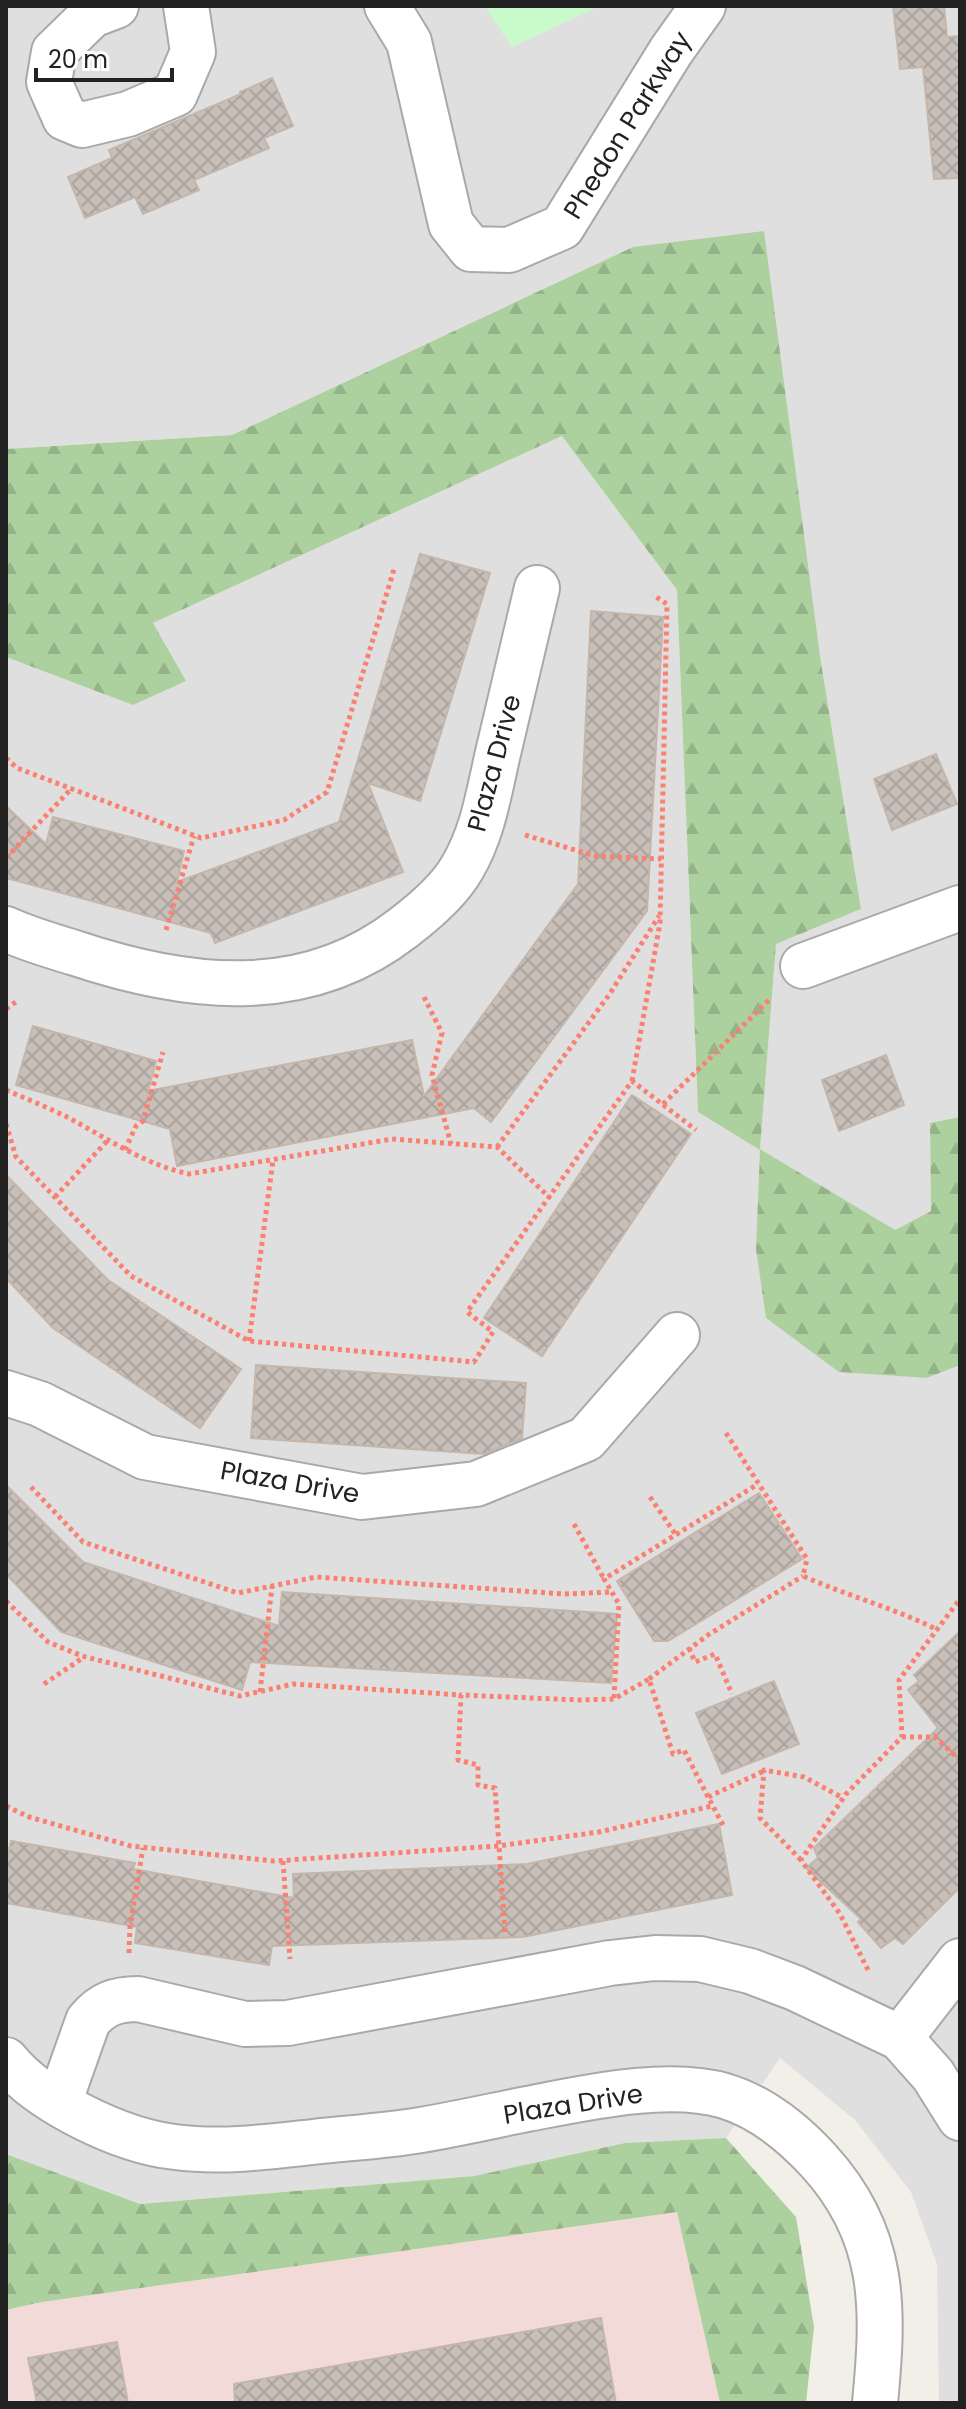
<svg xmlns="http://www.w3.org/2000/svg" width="966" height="2409" font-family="Poppins,sans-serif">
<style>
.residential{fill:#e0dfdf}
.commercial{fill:#f2dad9}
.forest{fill:url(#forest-firs)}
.park{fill:#c8facc}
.building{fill:url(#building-cross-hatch);stroke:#c4b6ab;stroke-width:2}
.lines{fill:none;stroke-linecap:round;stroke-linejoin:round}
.minor-casing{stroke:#a9a9a9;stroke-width:48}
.path{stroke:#fa8072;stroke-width:5;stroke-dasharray:4 4;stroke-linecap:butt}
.minor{stroke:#fff;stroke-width:44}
.labels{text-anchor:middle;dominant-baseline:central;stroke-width:6;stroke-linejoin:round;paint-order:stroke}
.street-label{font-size:26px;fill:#222;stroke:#fff}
</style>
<defs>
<pattern id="forest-firs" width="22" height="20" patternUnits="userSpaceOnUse" patternTransform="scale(2)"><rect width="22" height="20" fill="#add19e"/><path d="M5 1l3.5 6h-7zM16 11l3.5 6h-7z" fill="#95b388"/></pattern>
<pattern id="building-cross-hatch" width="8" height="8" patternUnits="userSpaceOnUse" patternTransform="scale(2)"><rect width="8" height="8" fill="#c7bfb8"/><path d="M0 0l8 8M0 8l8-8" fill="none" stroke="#aba49e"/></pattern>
</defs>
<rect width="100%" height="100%" fill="#f2efe9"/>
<!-- residential -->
<polygon class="residential" points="6,6 485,6 512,47 599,6 960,6 960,1117 930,1123 931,1211 895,1230 927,1378 960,1365 960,2403 939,2403 937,2264 911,2192 855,2120 780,2058 726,2138 625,2143 474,2176 140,2204 6,2154 6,657 133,705 153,623 562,436 677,590 698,1112 760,1149 776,944 861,909 820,656 633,247 232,435 6,449"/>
<!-- commercial -->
<polygon class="commercial" points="677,2212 720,2403 6,2403 6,2310 42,2302"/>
<!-- forest -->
<g class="forest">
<polygon points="764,231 820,656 861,909 776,944 760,1149 895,1230 931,1211 930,1123 960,1117 960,1365 927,1378 839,1372 766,1318 756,1249 760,1150 698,1112 677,590 562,436 153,623 186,681 133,705 6,657 6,449 232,435 633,247"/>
<polygon points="726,2138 796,2217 814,2327 806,2403 720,2403 677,2212 42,2302 6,2310 6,2154 140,2204 474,2176 625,2143"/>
</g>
<!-- park -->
<polygon class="park" points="485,6 599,6 512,47"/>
<!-- building -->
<g class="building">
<polygon points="893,6 944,6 947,37 960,36 960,178 934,179 923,67 900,69"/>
<polygon points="272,78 293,126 264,138 269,148 194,180 199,190 143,214 135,197 85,218 68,177 112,158 109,150 241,94 240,92"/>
<polygon points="420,554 490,573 420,801 368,783 403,872 215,943 211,933 6,878 6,806 46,844 53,817 184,851 177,882 339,822"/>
<polygon points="591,611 663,617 647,911 491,1122 474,1108 177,1166 170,1129 16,1085 33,1026 156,1061 148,1091 412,1040 424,1096 578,884"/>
<polygon points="936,754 957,804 892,830 874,779"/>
<polygon points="886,1055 904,1105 839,1131 822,1080"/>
<polygon points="632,1095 691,1134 542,1356 484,1318"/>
<polygon points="6,1175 108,1280 241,1369 200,1428 53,1328 6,1278"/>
<polygon points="256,1365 526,1383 522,1438 484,1454 251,1438"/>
<polygon points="6,1485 83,1562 279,1626 282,1592 617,1614 611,1683 250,1662 242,1690 61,1632 6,1574"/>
<polygon points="759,1493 802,1559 668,1641 654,1641 617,1581"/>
<polygon points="960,1631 960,1887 903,1944 895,1938 881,1948 858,1922 861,1919 806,1868 818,1858 814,1848 938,1728 908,1690 919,1681 914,1675"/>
<polygon points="774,1681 799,1744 722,1774 696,1713"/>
<polygon points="719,1824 732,1895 523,1937 272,1946 269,1965 135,1943 137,1927 6,1903 6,1864 11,1841 135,1863 133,1869 294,1898 293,1874 527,1864"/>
<polygon points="601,2318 616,2403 235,2403 234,2384"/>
<polygon points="117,2342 128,2403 37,2403 28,2358"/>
</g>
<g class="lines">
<defs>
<g id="minor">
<polyline points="116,6 92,15 54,52 49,82 65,118 82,125 128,114 175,94 193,52 186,6"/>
<polyline points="387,6 409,42 451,224 471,249 509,250 562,227 671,51 703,6"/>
<path d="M6,929C28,939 52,946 75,953C186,990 304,1005 403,928C424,912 449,891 462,868C483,833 489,792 498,753C511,698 524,643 537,588"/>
<polyline points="803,966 960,908"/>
<polyline points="6,1393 40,1404 145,1457 362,1497 476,1484 586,1439 677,1335"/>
<polyline points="900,2038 960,1961"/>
<path d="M6,2060C40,2102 121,2141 175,2147C221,2153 267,2147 313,2142C349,2138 385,2136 421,2130C456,2124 492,2116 527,2109C585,2098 668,2079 725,2096C761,2107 793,2133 818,2160C887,2235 884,2309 875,2403"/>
<path d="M59,2103L88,2021C102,2004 116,1999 138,1999L245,2024L288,2023L610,1963L655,1958L700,1959L750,1971L795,1988L900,2038L933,2075L960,2118"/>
</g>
</defs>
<!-- minor casing -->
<use href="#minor" class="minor-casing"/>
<!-- path -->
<g class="path">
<polyline points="6,758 17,768 201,838 284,820 327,792 395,566"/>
<polyline points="525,835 595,856 661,859"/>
<polyline points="6,858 71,789"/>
<polyline points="166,930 194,836"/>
<polyline points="424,997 442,1033 432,1075 451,1144"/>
<polyline points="6,1009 17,1001"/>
<polyline points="632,1081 660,923 667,604 653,595"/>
<path d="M6,1090C27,1099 49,1108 69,1118C108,1139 146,1165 189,1174L392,1139L497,1147L550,1198"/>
<polyline points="663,1104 771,998"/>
<polyline points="6,1124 16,1157 131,1276 249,1341 474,1362 493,1332 467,1312 632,1081 696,1130"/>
<polyline points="497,1147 609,995 659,916"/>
<polyline points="125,1150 136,1126 143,1121 163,1052"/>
<polyline points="55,1197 108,1140"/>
<polyline points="249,1341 273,1160"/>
<path d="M726,1433L807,1559L803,1576C848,1596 894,1608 938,1630"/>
<polyline points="31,1487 83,1542 238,1593 316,1577 565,1594 612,1592"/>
<polyline points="650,1497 676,1535"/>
<polyline points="574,1524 604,1579"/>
<polyline points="6,1601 48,1642 82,1656 240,1696 293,1684 461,1695"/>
<polyline points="689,1648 695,1662 715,1654 732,1694"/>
<polyline points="649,1679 708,1635 803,1576"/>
<polyline points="44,1684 84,1657"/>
<polyline points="260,1692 272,1586"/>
<polyline points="614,1698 619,1604 604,1579 758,1484"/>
<polyline points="902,1737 935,1737 960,1760"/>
<polyline points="6,1806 29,1817 131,1846 274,1861 498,1846 599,1832 712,1806"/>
<polyline points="723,1825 708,1797 764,1771"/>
<polyline points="801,1860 760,1818 764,1770 804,1777 843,1798"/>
<polyline points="283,1861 290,1959"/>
<polyline points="505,1932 495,1788 478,1785 478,1765 458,1760 461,1695 579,1700 614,1699 649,1679 673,1754 684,1750 708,1797"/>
<polyline points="129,1953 130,1926 143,1848"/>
<polyline points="868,1970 840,1914 801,1860 846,1794 902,1737 899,1680 960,1599"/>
</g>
<!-- minor -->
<use href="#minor" class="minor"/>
</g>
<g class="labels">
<!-- street labels -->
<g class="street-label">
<text transform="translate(627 125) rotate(-58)">Phedon Parkway</text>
<text transform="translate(494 763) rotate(-75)">Plaza Drive</text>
<text transform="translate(290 1482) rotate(10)">Plaza Drive</text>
<text transform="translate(573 2104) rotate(-9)">Plaza Drive</text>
</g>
</g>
<!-- border -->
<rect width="966" height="2409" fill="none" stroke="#222222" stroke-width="16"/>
<!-- scale -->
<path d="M36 68v12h136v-12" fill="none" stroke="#222222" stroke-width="4"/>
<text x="48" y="68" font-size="24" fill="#222222" stroke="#ffffff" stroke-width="6" paint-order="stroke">20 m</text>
</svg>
